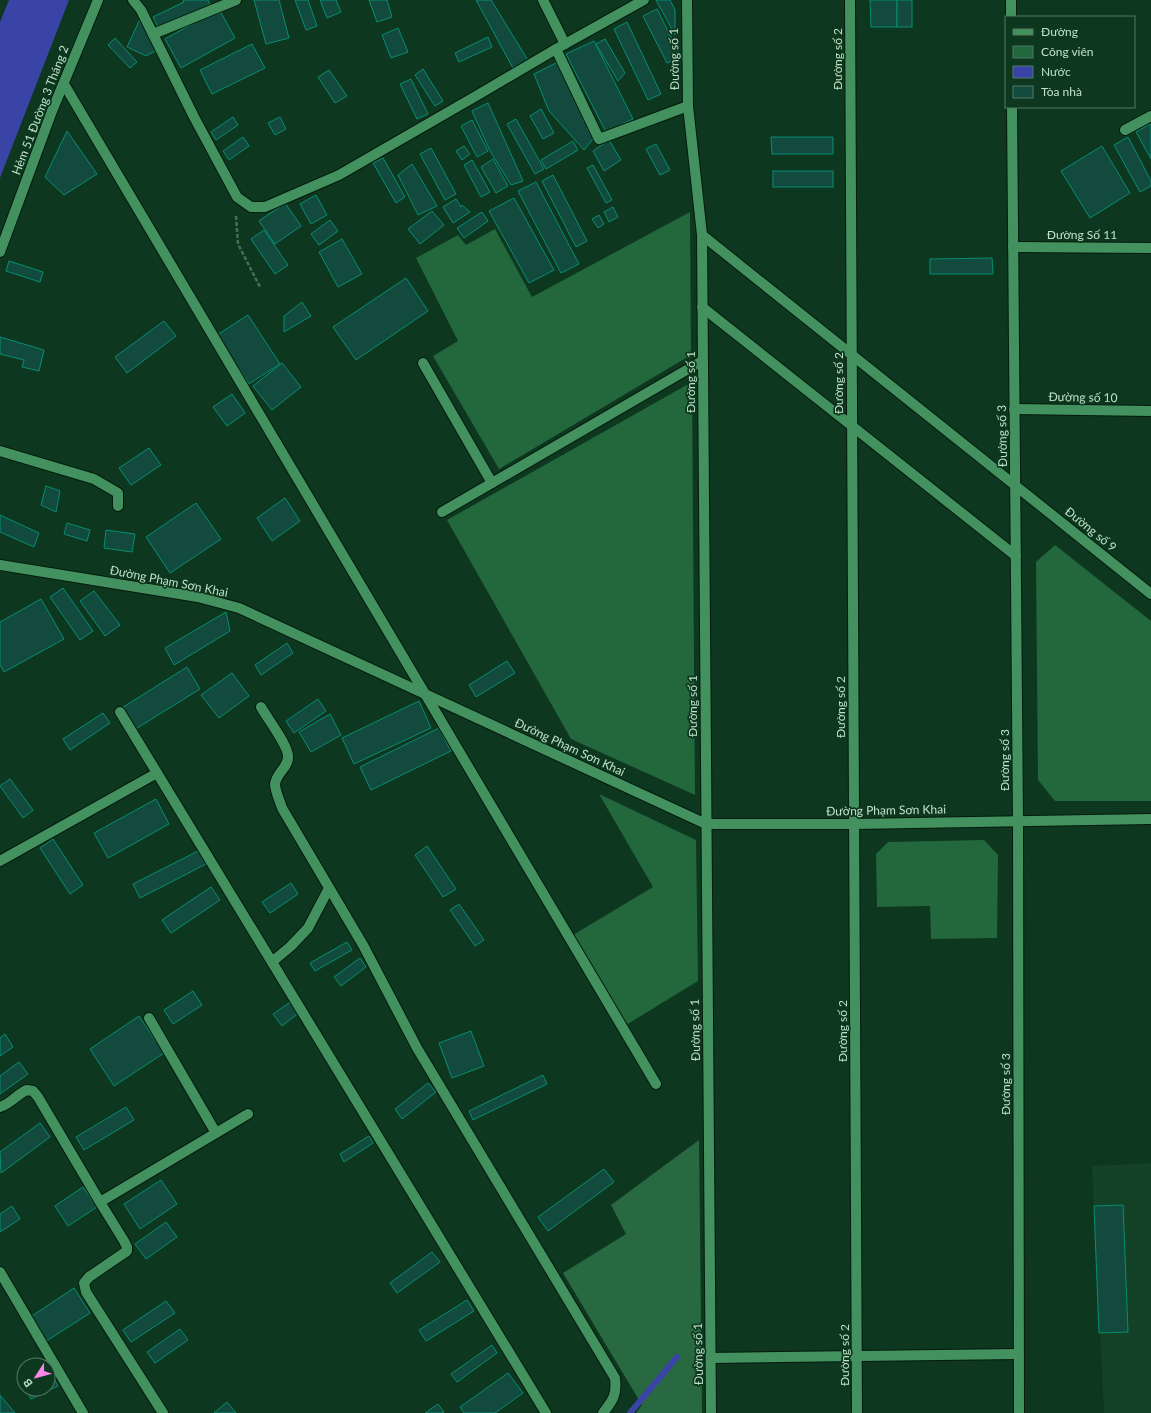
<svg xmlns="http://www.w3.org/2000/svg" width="1151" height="1413" font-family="Lato,sans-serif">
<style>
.built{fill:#134226}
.green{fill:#23673d}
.forest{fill:#296941}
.water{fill:#3944a6}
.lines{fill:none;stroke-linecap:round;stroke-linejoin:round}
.stream{stroke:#3944a6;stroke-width:6}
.building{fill:#124b3d;stroke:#088d72}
.minor-casing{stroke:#041c0d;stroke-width:12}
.path{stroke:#487057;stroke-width:2.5;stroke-dasharray:4 2;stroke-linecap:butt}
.minor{stroke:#449160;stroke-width:10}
.labels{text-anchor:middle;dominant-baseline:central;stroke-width:3.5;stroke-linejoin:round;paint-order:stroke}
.street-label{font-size:12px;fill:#bde2c7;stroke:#0d371e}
</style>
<rect width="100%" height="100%" fill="#0d371e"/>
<!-- built -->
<polygon class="built" points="1151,1163 1151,1413 1104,1413 1092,1166"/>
<!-- green -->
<g class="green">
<polygon points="690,212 691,355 499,469 433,356 458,341 416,258 458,235 466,245 495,229 532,297"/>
<polygon points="692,382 695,795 571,739 447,520"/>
<polygon points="1055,545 1151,621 1151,801 1055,801 1038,780 1036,562"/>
<polygon points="599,794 696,840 698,981 626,1025 573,935 653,887"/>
<polygon points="984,840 998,855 997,938 931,939 930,906 877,907 876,854 888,842"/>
</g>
<!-- forest -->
<polygon class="forest" points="699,1140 702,1413 636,1413 642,1405 563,1273 626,1234 611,1205"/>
<!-- water -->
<polygon class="water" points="9,0 69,0 0,178 0,22"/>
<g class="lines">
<!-- stream -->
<polyline class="stream" points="630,1413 677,1357"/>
</g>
<!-- building -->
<g class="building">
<polygon points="183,0 208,0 210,5 159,29 153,17 184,2"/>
<polygon points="254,0 279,0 289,38 266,44"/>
<polygon points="295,0 308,0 317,26 306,30"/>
<polygon points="320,0 336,0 341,12 327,18"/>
<polygon points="369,0 387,0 392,17 377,22"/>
<polygon points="476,0 491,0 529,62 514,70"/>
<polygon points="656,0 670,0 675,10 675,35"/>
<polygon points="870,0 897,0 897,27 871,27"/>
<rect x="897" y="0" width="15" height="27"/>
<polygon points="219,9 235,38 181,68 165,39"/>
<polygon points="657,9 681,57 667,63 643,16"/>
<polygon points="140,19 157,50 146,56 127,47"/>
<polygon points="627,22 661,94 648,100 614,29"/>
<polygon points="398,28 408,52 391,58 382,35"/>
<polygon points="488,37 492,47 459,62 455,53"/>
<polygon points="115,38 137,62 130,68 108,45"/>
<polygon points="605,39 625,73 618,81 596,44"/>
<polygon points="594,41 633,119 606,132 566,54"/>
<polygon points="252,44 265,68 212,94 200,70"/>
<polygon points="558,62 594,138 584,150 549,111 534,74"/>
<polygon points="423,69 443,101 435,106 415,75"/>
<polygon points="329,70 347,96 335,103 318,77"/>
<polygon points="411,79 428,114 417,119 400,84"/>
<polygon points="488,103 523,181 511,185 490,151 472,111"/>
<polygon points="541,109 554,133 543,139 530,116"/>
<polygon points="233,117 238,125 216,140 211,132"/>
<polygon points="280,117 286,129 275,135 268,123"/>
<polygon points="516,119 544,169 535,174 507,124"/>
<polygon points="472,120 488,151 477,157 461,126"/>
<polygon points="1150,124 1151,125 1151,159 1136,132"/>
<polygon points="67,131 97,174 64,195 45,177"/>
<polygon points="243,137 249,146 229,160 223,151"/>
<polygon points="771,137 833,137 833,154 772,154"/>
<polygon points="1128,137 1151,181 1151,186 1140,192 1114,145"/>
<polygon points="609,140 621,160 604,171 593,151"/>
<polygon points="573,141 578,150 546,169 541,160"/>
<polygon points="656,144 670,170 660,175 646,149"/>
<polygon points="464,146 470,154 462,160 456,151"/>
<polygon points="1102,146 1130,193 1090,218 1061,171"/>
<polygon points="431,148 456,194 445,200 420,154"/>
<polygon points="383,158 405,197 396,203 373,163"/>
<polygon points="493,159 508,186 496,193 481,167"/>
<polygon points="472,160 490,192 481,197 464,165"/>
<polygon points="412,164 437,206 418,215 398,175"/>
<polygon points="593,165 612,200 606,203 587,168"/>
<rect x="773" y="171" width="60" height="16"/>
<polygon points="553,175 587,241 576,247 542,181"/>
<polygon points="536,182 579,264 561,273 518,191"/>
<polygon points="316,195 327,215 311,224 300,204"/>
<polygon points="514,198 554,270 529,283 489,211"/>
<polygon points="456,199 461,207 462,205 470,212 453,223 443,207"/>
<polygon points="285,203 301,226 275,244 259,221"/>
<polygon points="613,207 618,217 609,222 604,212"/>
<polygon points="432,211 444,225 420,244 408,229"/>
<polygon points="482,212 488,221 464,238 457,228"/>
<polygon points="599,215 604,224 598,228 592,219"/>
<polygon points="330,220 338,231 319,245 311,234"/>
<polygon points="264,230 288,265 275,274 251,239"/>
<polygon points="342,239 362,274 338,287 319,252"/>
<polygon points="992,258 993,274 930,274 930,259"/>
<polygon points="9,261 43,272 40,282 6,271"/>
<polygon points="406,278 428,311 356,360 333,327"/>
<polygon points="302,302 311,316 284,332 284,316"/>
<polygon points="248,315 280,364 249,384 217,335"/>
<polygon points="164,321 176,336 127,373 115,357"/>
<polygon points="0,337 44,350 39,371 22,367 24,360 0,354"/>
<polygon points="282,363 301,387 272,410 253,386"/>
<polygon points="232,394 245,413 227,426 213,407"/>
<polygon points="149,448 161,465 131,485 119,468"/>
<polygon points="46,486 60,491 56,512 41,505"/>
<polygon points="285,498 300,521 272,541 257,518"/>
<polygon points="196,503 221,539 170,573 146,537"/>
<polygon points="0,515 39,533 34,547 0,532"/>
<polygon points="67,523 90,530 87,541 64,534"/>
<polygon points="106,530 135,534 132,552 104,548"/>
<polygon points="63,588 93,631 80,640 50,597"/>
<polygon points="94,591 120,625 105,636 80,601"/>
<polygon points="41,599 64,639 4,672 0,665 0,622"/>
<polygon points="226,612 230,631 174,665 165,648"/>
<polygon points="287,643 293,653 261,675 255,665"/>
<polygon points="507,661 515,673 476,697 469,685"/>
<polygon points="187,667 200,689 134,730 120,709"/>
<polygon points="232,673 249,696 219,718 201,695"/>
<polygon points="318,699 326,711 294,733 286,721"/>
<polygon points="419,701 431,728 354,764 342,738"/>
<polygon points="103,713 110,723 70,750 63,739"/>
<polygon points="330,714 341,735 311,752 299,732"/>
<polygon points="439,728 451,751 371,790 360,767"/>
<polygon points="10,779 33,810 23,818 0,786"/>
<polygon points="156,799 169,824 108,858 94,833"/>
<polygon points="53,839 83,885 70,894 40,848"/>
<polygon points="427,846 456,889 443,897 415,855"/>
<polygon points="200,850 206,864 140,898 133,884"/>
<polygon points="291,883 298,894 270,913 262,902"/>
<polygon points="211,887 220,900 171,933 162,920"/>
<polygon points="459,904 484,940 475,946 450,910"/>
<polygon points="347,942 352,950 315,971 310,963"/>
<polygon points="360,958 366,967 341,986 334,977"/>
<polygon points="193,991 202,1005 173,1024 164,1010"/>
<polygon points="292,1001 300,1012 282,1026 273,1014"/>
<polygon points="139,1016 164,1053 114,1086 90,1049"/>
<polygon points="471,1031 484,1066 452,1078 439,1043"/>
<polygon points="5,1034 13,1047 0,1056 0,1038"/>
<polygon points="19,1062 28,1074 0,1094 0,1076"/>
<polygon points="543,1075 547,1084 473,1120 469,1111"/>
<polygon points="428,1083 436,1092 402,1119 395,1109"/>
<polygon points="126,1107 134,1120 84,1150 76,1137"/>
<polygon points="40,1123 50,1137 1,1173 0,1152"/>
<polygon points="369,1136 373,1143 344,1162 340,1154"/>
<polygon points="604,1169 614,1182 548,1231 538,1217"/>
<polygon points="161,1180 177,1204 140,1229 124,1204"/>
<polygon points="83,1187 97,1207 68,1226 55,1206"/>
<polygon points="1123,1205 1128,1332 1099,1333 1094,1206"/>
<polygon points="12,1206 20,1219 0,1232 0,1214"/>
<polygon points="166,1222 177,1237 146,1259 135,1244"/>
<polygon points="432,1252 440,1262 397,1293 390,1283"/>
<polygon points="74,1288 90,1313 45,1342 29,1318"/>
<polygon points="467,1300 474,1311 426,1341 419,1330"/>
<polygon points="166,1301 175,1313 131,1342 123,1330"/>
<polygon points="180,1329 188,1340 155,1363 147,1352"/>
<polygon points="492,1345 497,1353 457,1382 451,1374"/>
<polygon points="51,1373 58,1386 31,1399 26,1389 48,1389 48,1375"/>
<polygon points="508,1373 523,1393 495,1413 464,1413 460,1407"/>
<polygon points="0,1395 15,1413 0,1413"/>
<polygon points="227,1402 236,1413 214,1413"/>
<polygon points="438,1404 444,1412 442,1413 425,1413"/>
</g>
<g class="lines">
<defs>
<g id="minor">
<polyline points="133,0 141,10 194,117 237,197 251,207 265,207 339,175 476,96 556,49 644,0"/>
<polyline points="543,0 565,44"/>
<polyline points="687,0 688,106 702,235 711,1413"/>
<polyline points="850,0 857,1413"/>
<polyline points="1011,0 1011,17"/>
<polyline points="153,34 236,0"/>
<polyline points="556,49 599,139 688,106"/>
<polyline points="64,84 656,1084"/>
<polyline points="1012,107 1018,821 1019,1413"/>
<polyline points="1125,130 1151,116"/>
<polyline points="702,235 1151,594"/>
<polyline points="1013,247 1151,248"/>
<polyline points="0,252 52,111 98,0"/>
<polyline points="702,307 1016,556"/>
<polyline points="423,363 492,483"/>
<polyline points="1014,409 1151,411"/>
<polyline points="0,451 94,479 118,493 118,506"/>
<polyline points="442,512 702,361"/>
<polyline points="0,565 198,597 239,608 706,824 854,824 1151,819"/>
<path d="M261,707C267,718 288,745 288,756C289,767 276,773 275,784C275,791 280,801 282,808L363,945L417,1048L615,1378C617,1395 613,1400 603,1413"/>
<polyline points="120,712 546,1413"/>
<polyline points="0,861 157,773"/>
<polyline points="272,962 291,946 308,928 329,888"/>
<polyline points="149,1018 216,1133"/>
<path d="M0,1107C11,1104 17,1094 27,1090L33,1091L38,1097L100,1202"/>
<polyline points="0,1272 83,1413"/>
<polyline points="711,1358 1019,1354"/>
<polyline points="163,1413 86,1292 84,1283 89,1277 127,1251 127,1247 124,1241 100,1202 248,1114"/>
</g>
</defs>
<!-- minor casing -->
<use href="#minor" class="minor-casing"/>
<!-- path -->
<polyline class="path" points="236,216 238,244 260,287"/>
<!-- minor -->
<use href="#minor" class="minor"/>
</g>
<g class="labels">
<!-- street labels -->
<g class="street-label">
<text transform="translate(674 59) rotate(-91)">Đường số 1</text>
<text transform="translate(837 59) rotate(-90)">Đường số 2</text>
<text transform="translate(40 110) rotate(-69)">Hẻm 51 Đường 3 Tháng 2</text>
<text x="1082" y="234">Đường Số 11</text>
<text transform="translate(690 382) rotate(-90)">Đường số 1</text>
<text transform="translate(838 383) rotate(-90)">Đường số 2</text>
<text transform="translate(1083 397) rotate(1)">Đường số 10</text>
<text transform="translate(1002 436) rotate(-91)">Đường số 3</text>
<text transform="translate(1091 529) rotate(39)">Đường số 9</text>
<text transform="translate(169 581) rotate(11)">Đường Phạm Sơn Khai</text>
<text transform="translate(692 706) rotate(-90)">Đường số 1</text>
<text transform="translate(840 707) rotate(-90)">Đường số 2</text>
<text transform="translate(570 747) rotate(25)">Đường Phạm Sơn Khai</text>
<text transform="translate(1004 760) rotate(-90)">Đường số 3</text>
<text transform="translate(886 810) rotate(-1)">Đường Phạm Sơn Khai</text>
<text transform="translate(695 1030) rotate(-91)">Đường số 1</text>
<text transform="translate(842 1031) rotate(-90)">Đường số 2</text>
<text transform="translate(1005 1084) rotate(-90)">Đường số 3</text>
<text transform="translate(698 1354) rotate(-91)">Đường số 1</text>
<text transform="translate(844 1355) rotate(-90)">Đường số 2</text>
</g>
</g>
<!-- legend -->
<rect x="1005" y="16" width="130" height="92" fill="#0d371e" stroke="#537b62"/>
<rect x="1013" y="29" width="20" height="6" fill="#449160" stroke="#537b62"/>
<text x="1041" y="36" font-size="12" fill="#bde2c7">Đường</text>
<rect x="1013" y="46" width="20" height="12" fill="#23673d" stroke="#537b62"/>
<text x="1041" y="56" font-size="12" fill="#bde2c7">Công viên</text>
<rect x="1013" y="66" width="20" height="12" fill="#3944a6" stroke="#537b62"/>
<text x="1041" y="76" font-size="12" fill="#bde2c7">Nước</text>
<rect x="1013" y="86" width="20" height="12" fill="#124b3d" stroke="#537b62"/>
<text x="1041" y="96" font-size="12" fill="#bde2c7">Tòa nhà</text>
<!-- north arrow -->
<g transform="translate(36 1377) rotate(234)"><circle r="19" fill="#0d371e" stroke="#537b62"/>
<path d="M0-3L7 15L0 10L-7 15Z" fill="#fa87e8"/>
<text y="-6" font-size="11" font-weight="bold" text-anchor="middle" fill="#bde2c7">B</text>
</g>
</svg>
